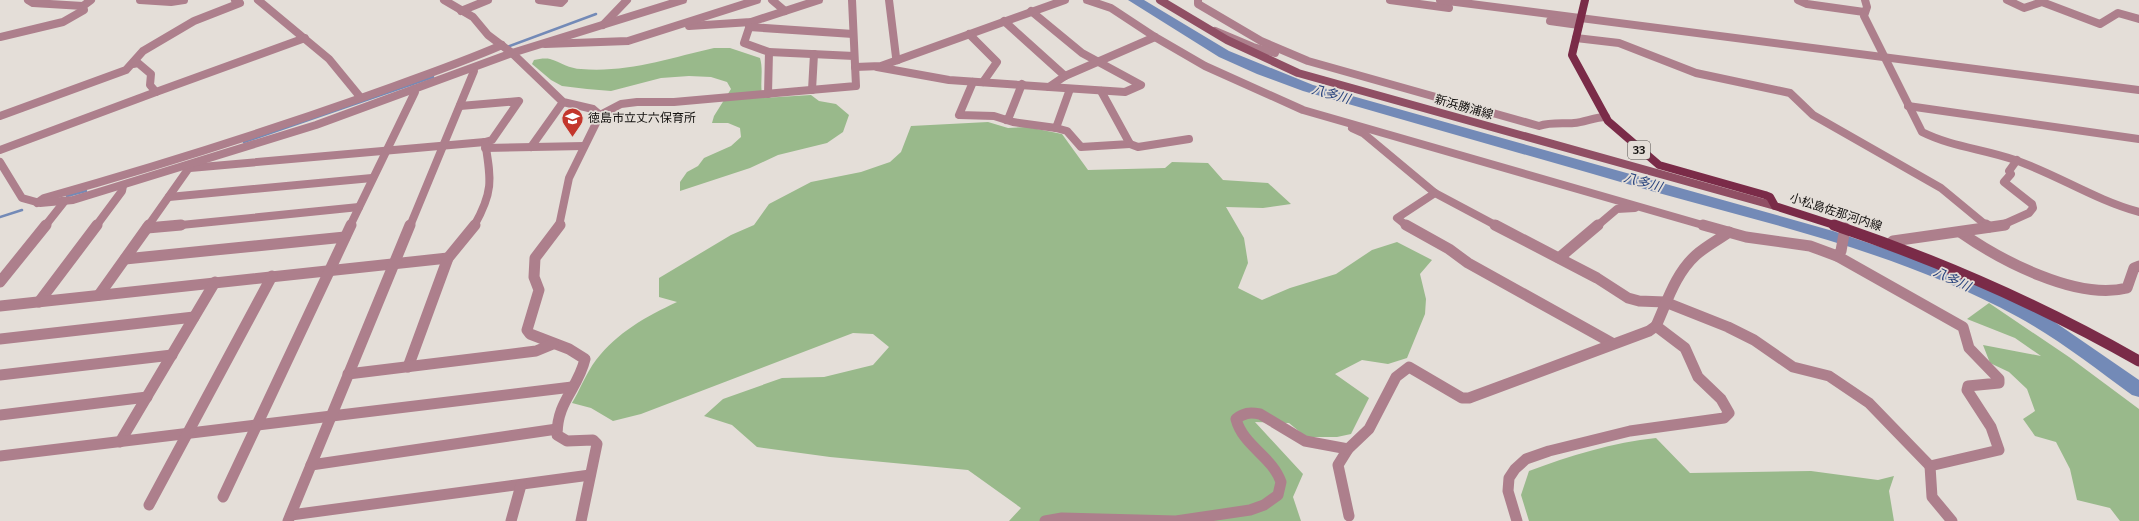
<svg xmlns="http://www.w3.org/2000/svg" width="2139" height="521" font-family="Bitter,'Noto Sans JP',serif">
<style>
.forest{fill:#99b98b}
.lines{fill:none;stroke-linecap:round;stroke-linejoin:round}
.stream{stroke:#738ab7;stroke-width:2.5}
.river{fill:#738ab7;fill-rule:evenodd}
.minor-far1{stroke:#ad7f8c;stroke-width:8}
.minor{stroke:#ad7f8c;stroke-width:11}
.tertiary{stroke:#ad7f8c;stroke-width:8}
.secondary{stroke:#904f64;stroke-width:8}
.primary-far1{stroke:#7a2b48;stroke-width:8}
.primary{stroke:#7a2b48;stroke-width:11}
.labels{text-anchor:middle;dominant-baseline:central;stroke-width:3.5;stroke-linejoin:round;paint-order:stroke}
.shield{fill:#e4ded8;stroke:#504d4a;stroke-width:1}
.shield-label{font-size:11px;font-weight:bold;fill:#110f0d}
.street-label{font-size:12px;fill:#110f0d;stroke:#e4ded8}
.poi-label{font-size:12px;fill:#110f0d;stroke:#e4ded8;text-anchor:start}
.water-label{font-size:13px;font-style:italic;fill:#28437d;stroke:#e4ded8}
</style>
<rect width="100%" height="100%" fill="#e4ded8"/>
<!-- forest -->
<g class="forest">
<path d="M714,48H730L760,58C764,72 759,84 763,98L811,95L819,101L836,104L849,115L843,132L827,143L778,155L750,168L680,191V182L687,172L698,166L704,158L731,146L741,137L740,128L728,123H712L714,116L731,89L727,82L711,77L689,76L661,78L611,91L587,89L562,86L551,80L532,64L534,60C539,59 545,58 550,59C560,62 570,69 581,69C627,73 670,58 714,48Z"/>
<path d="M988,122L1008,128L1027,127L1062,134L1088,170L1165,168L1172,162L1208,163L1223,180L1268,183L1291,204L1263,208L1226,207L1244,238L1248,263L1238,288L1262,300L1290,288L1336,274L1372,250L1397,242L1432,260L1420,274L1426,299L1425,314L1407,358L1388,364L1362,360L1335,374L1369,398L1351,434L1337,437H1306L1289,423L1255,422L1303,474L1293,497L1301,521H1009L1021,508L968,470L830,457L757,447L732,425L704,416L723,399L782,378L824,377L873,365L889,347L873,334L853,333L641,414L613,421L591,408L572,403C580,390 586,373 596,360C618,332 645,317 677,302L659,297V278L731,235L754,225L769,204L811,182L861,172L890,162L901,152L911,126Z"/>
<polygon points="1989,303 2069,357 2139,409 2139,521 2120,521 2110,508 2077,500 2070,469 2056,442 2035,436 2023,419 2035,411 2027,389 2009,372 1990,363 1983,345 2041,356 2015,338 1967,319"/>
<path d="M1656,438L1690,473L1811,471L1878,480L1894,476L1889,491L1894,521H1529L1521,495L1529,471C1569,456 1614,442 1656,438Z"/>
</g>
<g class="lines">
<!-- stream -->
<g class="stream">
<polyline points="507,47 596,14"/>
<polyline points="244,142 433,77"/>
<polyline points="67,196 86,191"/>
<polyline points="0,217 22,210"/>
</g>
<!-- river -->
<path class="river" d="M1128,0H1144L1229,51L1313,85L1833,231L1954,272L1993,289L2046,316L2139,380V397L2132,395C2095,368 2058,339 2018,317C1905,255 1778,226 1655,192C1538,158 1420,125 1303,91L1257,74L1219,57Z"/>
<!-- minor-far1 -->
<g class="minor-far1">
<polyline points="28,0 33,3 83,6"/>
<polyline points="140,0 171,2 184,0"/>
<polyline points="258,0 329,59 361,98"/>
<polyline points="444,0 473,17 488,35 512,53 563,102 593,109 600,115 569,178 559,226"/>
<polyline points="539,0 561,3 564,0"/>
<polyline points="772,0 785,11"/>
<polyline points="889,0 896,57 898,60"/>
<polyline points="1087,0 1111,8 1155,37 1205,66 1303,110 1706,226"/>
<path d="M1198,0V4L1261,41L1308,61L1539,126C1551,122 1562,124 1574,123C1585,122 1595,117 1606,117"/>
<polyline points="1390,0 1449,8"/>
<polyline points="1440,0 2139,90"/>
<polyline points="1798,0 1807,4 1864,12"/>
<path d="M1865,0L1867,7L1864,16L1922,132C1952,147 1984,149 2015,160C2058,175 2095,200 2139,212"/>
<polyline points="2007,0 2024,8 2042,2 2100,24 2118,13 2139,19"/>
<polyline points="461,11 488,0"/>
<polyline points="1031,11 1082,53 1141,85 1125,92 1049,87"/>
<polyline points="1004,21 1065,76"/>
<polyline points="1550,21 1579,25"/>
<polyline points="751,22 744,43 769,52 768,94"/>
<polyline points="603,25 627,0"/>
<polyline points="689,26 751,22 819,0"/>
<polyline points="749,27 853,34"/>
<polyline points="1215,31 1253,47 1275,53"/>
<polyline points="969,34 997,62 983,82"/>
<polyline points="0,37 63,22 84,10 83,6 91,0"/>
<polyline points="1576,38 1619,43 1696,73 1790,93 1813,115 1941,188 1987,226"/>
<polyline points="545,44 628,41 757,0"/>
<polyline points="769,52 854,56"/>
<polyline points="855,67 881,66 1065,0"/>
<polyline points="877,67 949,80 1049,87 1065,76 1155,37"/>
<polyline points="973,82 959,115 994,116 1013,122 1056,128 1070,89"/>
<polyline points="812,90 814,54"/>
<polyline points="156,92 305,38"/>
<polyline points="1908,106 2139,139"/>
<polyline points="600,115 621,104 637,102 674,102 856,86 852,0"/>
<polyline points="0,116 126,70 143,51 194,21 240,3 235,0"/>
<polyline points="1006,120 1009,117 1022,84"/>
<polyline points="1056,128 1067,131 1081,147 1130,144 1101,91"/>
<polyline points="1352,128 1363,133 1435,193 1497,226"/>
<polyline points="1130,144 1138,147 1189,139"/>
<polyline points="531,147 563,102"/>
<polyline points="485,148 584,146"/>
<polyline points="0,150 156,92 150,85 151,74 138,63 133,64"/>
<polyline points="190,168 485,142 492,140 519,101 460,106"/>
<polyline points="169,197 372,178"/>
<path d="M37,203L44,198C151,168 256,135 361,98C408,81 456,65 502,45"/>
<polyline points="45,226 64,202"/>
<polyline points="96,226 122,191 123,186"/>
<polyline points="148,226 191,165"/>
<polyline points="171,226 359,207"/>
<polyline points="350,226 415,92 414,89"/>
<polyline points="410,226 474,71 473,68"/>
<path d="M474,226C494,191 491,179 485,142"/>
<polyline points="1407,226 1397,218 1435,193"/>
<polyline points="1597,226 1617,209 1635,208"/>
<polyline points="2000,226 2029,213 2033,208 2032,204 2004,182 2011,174 2009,171 2017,160"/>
</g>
<!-- minor -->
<g class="minor">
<path d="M560,225L535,258L534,277L539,290L527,330L530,334L569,349L585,359C578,389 557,401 557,435L567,441L593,440L597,444L581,521"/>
<polyline points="1406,225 1449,249 1468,263 1612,343"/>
<polyline points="1495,225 1597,278 1628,298 1639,301 1665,302 1728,327 1754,340 1793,367 1829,376 1869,403 1930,466"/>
<polyline points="1703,225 1746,237 1810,246 1837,256 1841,251 1845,228"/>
<polyline points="1986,225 1989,227"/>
<polyline points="147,228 181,225"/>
<path d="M1960,232C2000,260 2077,301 2127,288L2134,268L2139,266"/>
<polyline points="1890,244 1893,241 2005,225"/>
<polyline points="1837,256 1963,327 1969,348 1999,379 1999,383 1968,386 1967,390 1991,427 1999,450 1930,466 1932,497 1952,521"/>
<polyline points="1559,258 1598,225"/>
<polyline points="125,259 345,237"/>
<polyline points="0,282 46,225"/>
<polyline points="99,295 149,225"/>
<polyline points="39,302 97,225"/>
<polyline points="0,306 448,258"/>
<polyline points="0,339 194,317"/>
<polyline points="408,367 448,258 475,225"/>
<polyline points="348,374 536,351 553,344"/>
<polyline points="0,375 172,355"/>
<polyline points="0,415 147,397"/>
<polyline points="120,442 215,282"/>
<polyline points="0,456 572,387"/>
<polyline points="311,465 557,429"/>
<polyline points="223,497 351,225"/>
<polyline points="149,505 272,276"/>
<polyline points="291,515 590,475"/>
<polyline points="1349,516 1338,465 1348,449 1369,429 1396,377 1409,367 1462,398 1469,398 1649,331 1656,326"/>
<polyline points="288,521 410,225"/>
<polyline points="511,521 521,485"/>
<path d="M1045,521L1062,518L1176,521L1250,510L1264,505L1278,495L1281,482C1272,456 1243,446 1236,419C1244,413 1249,412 1260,414L1305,441L1348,449"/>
<path d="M1517,521L1508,491L1509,478L1515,469L1526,459L1549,451L1630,431L1724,418L1729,413L1721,399L1698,377L1685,348L1656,326C1667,302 1675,274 1696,255C1706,246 1718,240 1729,232"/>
</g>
<!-- tertiary -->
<polyline class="tertiary" points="0,162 22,198 40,203 73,200 316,125 512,53 683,0"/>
<!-- secondary -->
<polyline class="secondary" points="1160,0 1227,40 1298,73 1775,206"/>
<!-- primary-far1 -->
<polyline class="primary-far1" points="1585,0 1572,55 1608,121 1659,165 1765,195 1770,197 1775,206 1837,226"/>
<!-- primary -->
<path class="primary" d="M1834,225C1940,261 2041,305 2139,361"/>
</g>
<!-- icons -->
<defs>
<symbol id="school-pin" viewBox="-11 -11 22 30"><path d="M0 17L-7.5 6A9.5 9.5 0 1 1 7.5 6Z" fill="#c3362c" stroke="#e4ded8"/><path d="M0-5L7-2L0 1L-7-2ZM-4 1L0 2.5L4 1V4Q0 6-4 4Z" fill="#fff"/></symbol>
</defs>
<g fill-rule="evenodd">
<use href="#school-pin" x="560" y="106" width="25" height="34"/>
</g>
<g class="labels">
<!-- shield labels -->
<rect class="shield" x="1628" y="141" width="22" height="18" rx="3"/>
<g class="shield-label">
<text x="1639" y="150">33</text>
</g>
<!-- street labels -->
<g class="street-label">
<text transform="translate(1464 107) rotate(16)">新浜勝浦線</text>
<text transform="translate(1836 212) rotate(18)">小松島佐那河内線</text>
</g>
<!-- poi labels -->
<g class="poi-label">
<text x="588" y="118">徳島市立丈六保育所</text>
</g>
<!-- water labels -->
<g class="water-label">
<text transform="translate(1331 94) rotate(16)">八多川</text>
<text transform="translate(1643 182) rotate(16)">八多川</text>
<text transform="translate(1952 279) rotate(25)">八多川</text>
</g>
</g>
</svg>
